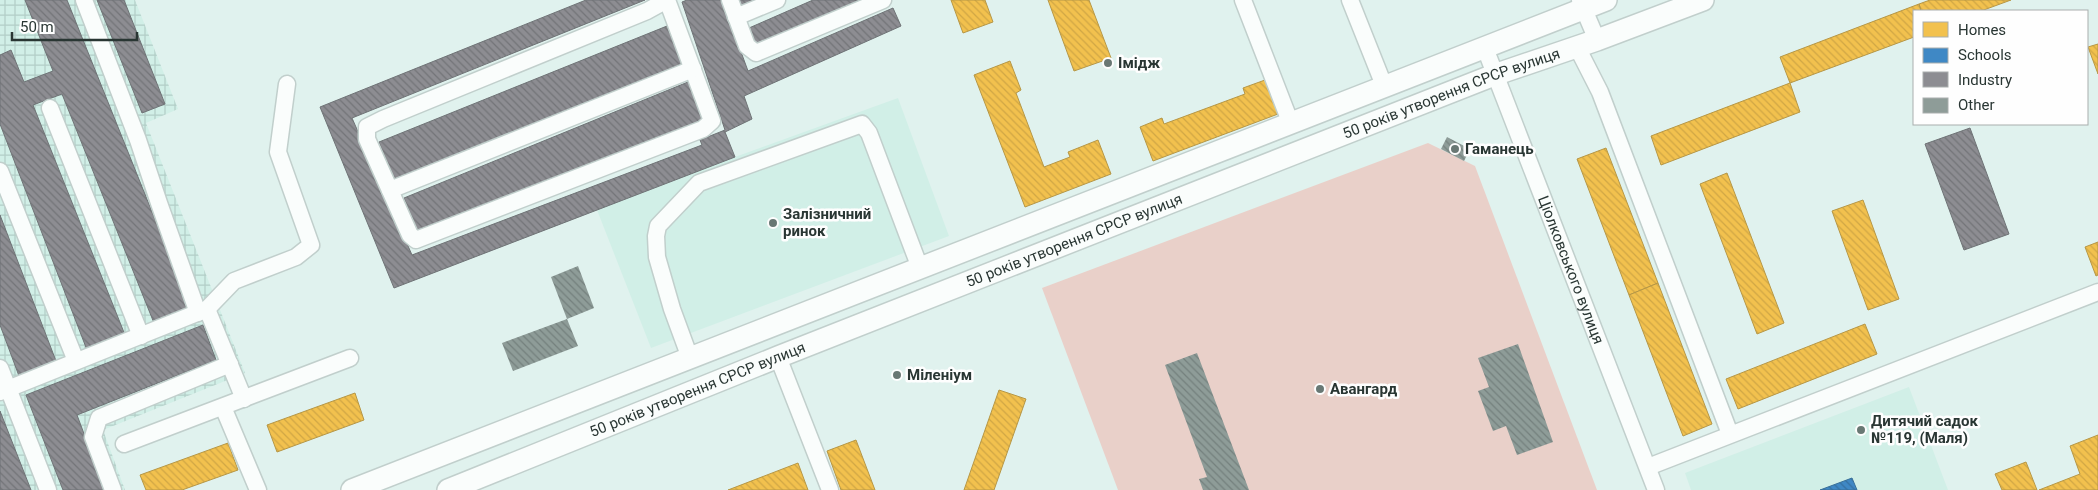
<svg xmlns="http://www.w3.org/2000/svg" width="2098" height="490" font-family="Roboto,sans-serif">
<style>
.built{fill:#d1efe7}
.industrial{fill:url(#industrial-grid)}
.grass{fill:#e9d0c9}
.homes{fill:url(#homes-back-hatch);stroke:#b69746}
.schools{fill:url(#schools-back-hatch);stroke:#386f99}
.industry{fill:url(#industry-back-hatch);stroke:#6f7376}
.building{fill:url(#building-back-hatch)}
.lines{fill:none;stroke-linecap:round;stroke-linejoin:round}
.minor-casing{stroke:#c1cfcc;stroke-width:19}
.major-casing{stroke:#c1cfcc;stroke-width:24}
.minor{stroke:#fafdfc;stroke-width:16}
.major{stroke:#fafdfc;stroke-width:21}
.poi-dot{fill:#697874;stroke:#fefefe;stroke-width:2}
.labels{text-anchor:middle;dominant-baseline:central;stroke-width:5;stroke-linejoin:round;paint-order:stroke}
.poi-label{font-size:15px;font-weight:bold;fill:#293633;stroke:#fefefe;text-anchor:start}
.street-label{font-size:15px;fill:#293633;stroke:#fefefe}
</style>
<defs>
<pattern id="industrial-grid" width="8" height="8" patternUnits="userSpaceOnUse" patternTransform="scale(1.25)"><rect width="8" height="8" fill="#d1efe7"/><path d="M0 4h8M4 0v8" fill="none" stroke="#b3cec7"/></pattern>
<pattern id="homes-back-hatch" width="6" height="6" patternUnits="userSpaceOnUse" patternTransform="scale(1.25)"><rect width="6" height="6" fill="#f2c14e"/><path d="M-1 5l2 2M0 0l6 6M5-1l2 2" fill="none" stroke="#d0a645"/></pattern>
<pattern id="schools-back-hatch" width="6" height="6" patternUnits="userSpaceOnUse" patternTransform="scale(1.25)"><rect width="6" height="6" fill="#3f88c5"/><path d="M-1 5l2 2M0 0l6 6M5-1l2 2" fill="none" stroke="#3570a1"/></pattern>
<pattern id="industry-back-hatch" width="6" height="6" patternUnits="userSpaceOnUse" patternTransform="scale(1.25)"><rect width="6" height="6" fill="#8d8d92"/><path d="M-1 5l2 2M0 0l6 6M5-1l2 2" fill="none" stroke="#737478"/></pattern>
<pattern id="building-back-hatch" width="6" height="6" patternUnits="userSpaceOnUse" patternTransform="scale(1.25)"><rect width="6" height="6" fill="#8e9c98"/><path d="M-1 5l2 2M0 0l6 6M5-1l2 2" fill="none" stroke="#74807d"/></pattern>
</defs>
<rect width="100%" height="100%" fill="#e0f2ee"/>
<!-- built -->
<g class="built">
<polygon points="898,98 949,236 651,348 597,210 735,157"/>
<polygon points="1909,387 1948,490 1691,490 1685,473"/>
</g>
<!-- industrial -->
<polygon class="industrial" points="0,0 135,0 178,109 146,123 245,373 103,430 125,490 0,490"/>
<!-- grass -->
<polygon class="grass" points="1428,143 1475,166 1597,490 1118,490 1042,288"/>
<!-- homes -->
<g class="homes">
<polygon points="951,0 985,0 993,22 963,33"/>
<polygon points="1048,0 1089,0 1111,58 1074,71"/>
<polygon points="1930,0 2011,0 1981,11 1921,11 1919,4"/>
<polygon points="1919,4 1921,11 1914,11 1914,37 1790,83 1780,57"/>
<polygon points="2098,44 2098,74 2088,47"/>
<polygon points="1010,61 1021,90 1016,93 1044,167 1070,157 1068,152 1098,140 1111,174 1025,207 974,75"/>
<polygon points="1265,80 1278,114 1153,161 1140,127 1162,118 1164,124 1245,94 1243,88"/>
<polygon points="1790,83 1800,112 1661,165 1651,136"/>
<polygon points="1606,148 1658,283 1629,295 1577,159"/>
<polygon points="1727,173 1784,323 1757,334 1700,184"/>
<polygon points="1863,200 1899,299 1868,310 1832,211"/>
<polygon points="2098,242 2098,275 2096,276 2085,247"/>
<polygon points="1658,283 1712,424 1683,436 1629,295"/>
<polygon points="1865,324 1877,354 1738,409 1726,379"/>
<polygon points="999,390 1026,399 994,490 964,490"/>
<polygon points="355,393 364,420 277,452 267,425"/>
<polygon points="2098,435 2098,490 2039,490 2080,474 2070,446"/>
<polygon points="856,440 875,490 841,490 827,451"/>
<polygon points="228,443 238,470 182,490 146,490 140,475"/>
<polygon points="2026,462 2037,490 2002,490 1995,474"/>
<polygon points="798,463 808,490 728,490"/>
</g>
<!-- schools -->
<polygon class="schools" points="1852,478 1857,490 1820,490"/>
<!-- industry -->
<g class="industry">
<polygon points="25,0 67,0 191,309 154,323 62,94 33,105 125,335 87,350 0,124 0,55 11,50 24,82 53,71"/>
<polygon points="97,0 124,0 165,104 142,113"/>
<polygon points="586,0 645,0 352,118 412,255 702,145 700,140 725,130 682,2 687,0 722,0 748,71 893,8 901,26 744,96 752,119 725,132 735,157 394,288 320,107"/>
<polygon points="738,0 765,0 742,10"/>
<polygon points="813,0 863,0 756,47 749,28"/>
<polygon points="667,26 683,66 395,182 379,142"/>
<polygon points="688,82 705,121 418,232 404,198"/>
<polygon points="1970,128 2009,234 1964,250 1925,144"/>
<polygon points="0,215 56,361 19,376 0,325"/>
<polygon points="203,325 216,360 77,415 105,490 63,490 26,395"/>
<polygon points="0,411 31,490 0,490"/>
</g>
<!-- building -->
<g class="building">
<polygon points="1447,137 1470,149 1464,161 1441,149"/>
<polygon points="578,266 594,308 567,319 551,277"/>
<polygon points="567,319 578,346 513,371 502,343"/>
<polygon points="1518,344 1553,442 1517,455 1506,426 1493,431 1478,391 1489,387 1478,358"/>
<polygon points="1197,353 1249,490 1203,490 1199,479 1207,477 1165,365"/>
</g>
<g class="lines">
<defs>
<g id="minor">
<polyline points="84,0 138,140 159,203 198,313"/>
<polygon points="667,0 712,121 703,129 416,240 410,235 367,139 367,127 383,119 647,11"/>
<polyline points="730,0 747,46 756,53 883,0"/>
<polyline points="1243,0 1291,124"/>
<polyline points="1350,0 1385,88"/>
<polyline points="1580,0 1597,40"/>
<polyline points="736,17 777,0"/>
<polyline points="1577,47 1600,92 1730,434"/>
<path id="s1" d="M1485,48L1656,490"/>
<polyline points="50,108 141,336"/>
<polyline points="0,171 76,361"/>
<polyline points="390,190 693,69"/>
<polyline points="207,309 244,399"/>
<polyline points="778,357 830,490"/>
<polyline points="690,358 672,309 657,257 656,236 658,226 699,183 862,124 869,133 920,268"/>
<polyline points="0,368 48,490"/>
<polyline points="0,392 207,309 234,281 296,257 311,245 278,152 287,84"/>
<polyline points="223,407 258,490"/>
<polyline points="124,444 350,358"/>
<polyline points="1648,467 2098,292"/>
<polyline points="113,490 93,437 99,418 230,364"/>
</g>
<g id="major">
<polyline points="352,490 1606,0"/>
<path id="s2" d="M448,490L778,357L1494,75L1597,40L1703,0"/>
</g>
</defs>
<!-- minor casing -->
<use href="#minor" class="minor-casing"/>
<!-- major casing -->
<use href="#major" class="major-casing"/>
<!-- minor -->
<use href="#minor" class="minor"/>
<!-- major -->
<use href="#major" class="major"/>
</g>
<!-- markers -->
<g class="poi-dot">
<circle cx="1108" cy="63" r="5"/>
<circle cx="1455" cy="149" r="5"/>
<circle cx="773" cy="223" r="5"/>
<circle cx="897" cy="375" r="5"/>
<circle cx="1320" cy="389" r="5"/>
<circle cx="1861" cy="430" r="5"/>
</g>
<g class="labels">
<!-- poi labels -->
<g class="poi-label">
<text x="1118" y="63">Імідж</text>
<text x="1465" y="149">Гаманець</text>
<text x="783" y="214">Залізничний<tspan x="783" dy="17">ринок</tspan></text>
<text x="907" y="375">Міленіум</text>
<text x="1330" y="389">Авангард</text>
<text x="1871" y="421">Дитячий садок<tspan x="1871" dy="17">№119, (Маля)</tspan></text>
</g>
<!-- street labels -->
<g class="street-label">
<text stroke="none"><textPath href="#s2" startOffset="1079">50 років утворення СРСР вулиця</textPath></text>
<text stroke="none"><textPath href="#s2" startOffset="674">50 років утворення СРСР вулиця</textPath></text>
<text stroke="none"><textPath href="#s1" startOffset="238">Ціолковського вулиця</textPath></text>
<text stroke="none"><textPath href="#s2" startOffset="269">50 років утворення СРСР вулиця</textPath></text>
</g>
</g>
<!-- legend -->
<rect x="1913" y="10" width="175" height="115" fill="#fefefe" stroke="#a9aead"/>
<rect x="1923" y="22" width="25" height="15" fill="#f2c14e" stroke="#a9aead"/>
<text x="1958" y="35" font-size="15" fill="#293633">Homes</text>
<rect x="1923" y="48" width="25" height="15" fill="#3f88c5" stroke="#a9aead"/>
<text x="1958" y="60" font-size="15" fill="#293633">Schools</text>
<rect x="1923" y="72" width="25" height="15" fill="#8d8d92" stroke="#a9aead"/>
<text x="1958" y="85" font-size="15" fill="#293633">Industry</text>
<rect x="1923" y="98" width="25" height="15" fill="#8e9c98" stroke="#a9aead"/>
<text x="1958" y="110" font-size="15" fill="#293633">Other</text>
<!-- scale -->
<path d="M12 32v8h125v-8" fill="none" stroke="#293633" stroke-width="2.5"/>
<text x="20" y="32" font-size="15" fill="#293633" stroke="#fefefe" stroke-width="4" paint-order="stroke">50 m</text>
</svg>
